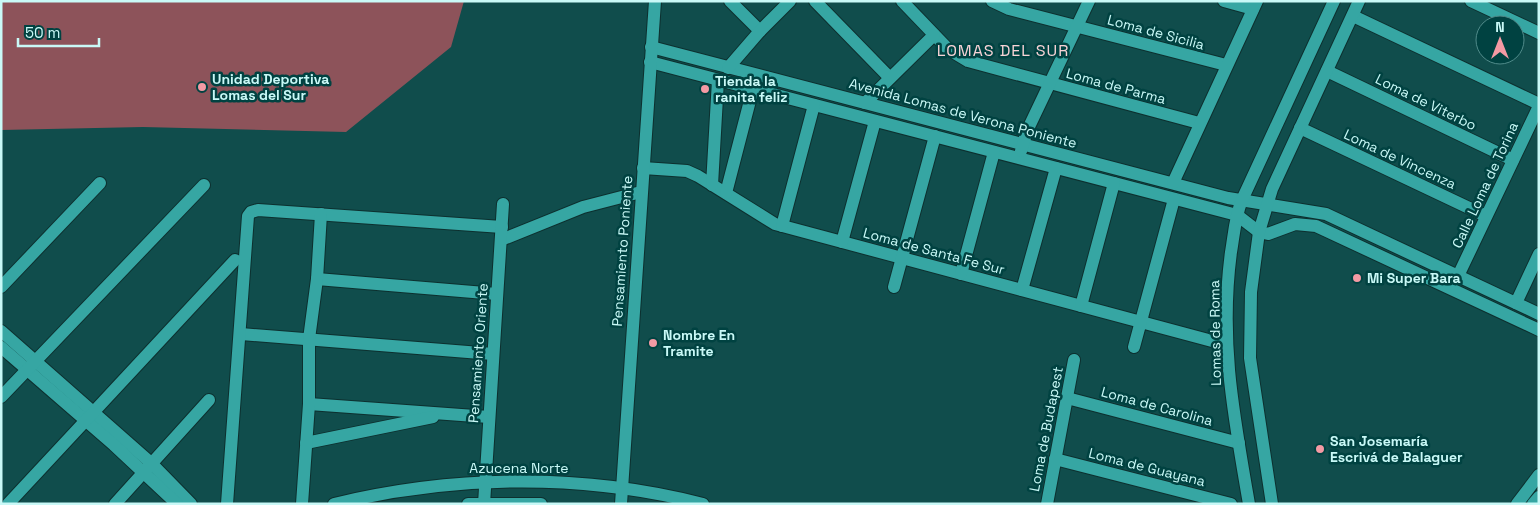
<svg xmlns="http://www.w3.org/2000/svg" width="1540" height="505" font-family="'Space Grotesk',sans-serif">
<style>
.pitch{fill:#8d535a}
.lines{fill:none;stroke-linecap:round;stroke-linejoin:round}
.minor-casing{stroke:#0d302f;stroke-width:14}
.minor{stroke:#36a6a3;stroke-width:12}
.poi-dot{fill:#f49aa4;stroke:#004241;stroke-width:2}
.labels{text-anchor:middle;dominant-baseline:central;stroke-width:5;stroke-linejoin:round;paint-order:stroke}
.street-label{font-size:14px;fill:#c9f9f7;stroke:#004241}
.poi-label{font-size:14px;font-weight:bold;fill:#c9f9f7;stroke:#004241;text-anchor:start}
.quarter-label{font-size:16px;letter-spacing:1px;fill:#f7d3d6;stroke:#004241}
</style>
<rect width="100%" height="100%" fill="#104d4c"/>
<!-- pitch -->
<polygon class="pitch" points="1,1 464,1 451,47 346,132 143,127 1,130"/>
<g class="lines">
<defs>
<g id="minor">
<polyline points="730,1 760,31"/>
<polyline points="815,1 890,78"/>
<polyline points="902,1 948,49 968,61 1199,123"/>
<polyline points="992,1 1009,9 1226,65"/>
<polyline points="1224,1 1253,9"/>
<polyline points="1471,1 1539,33"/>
<polyline points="1353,16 1539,104"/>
<polyline points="651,47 1228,198 1326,214 1539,314"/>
<polyline points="650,62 1237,215 1259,232 1268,234 1295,224 1316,226 1539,330"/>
<polyline points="728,68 760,31 790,1"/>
<polyline points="1327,71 1513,160"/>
<polyline points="865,103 934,35"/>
<polyline points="1300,128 1486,216"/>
<polyline points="1021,151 1027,131 1089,1"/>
<polyline points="643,168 687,171 698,176 775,224 1227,345"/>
<polyline points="1173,183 1257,1"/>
<polyline points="712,185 718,80"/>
<polyline points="726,193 753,89"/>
<polyline points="782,226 814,105"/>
<polyline points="501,240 583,207 641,192"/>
<polyline points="842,242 875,121"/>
<polyline points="961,274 994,152"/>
<polyline points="1458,276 1539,106"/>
<polyline points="317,279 497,294"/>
<polyline points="1,287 100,183"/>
<polyline points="894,287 935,136"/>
<polyline points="1022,290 1056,168"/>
<polyline points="1516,303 1539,254"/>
<polyline points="1081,306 1114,183"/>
<polyline points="1,331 151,463 191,504"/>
<polyline points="241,334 493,354"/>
<polyline points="1,347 114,445 177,504"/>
<polyline points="1134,347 1174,199"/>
<polyline points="1,397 204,185"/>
<polyline points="1067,398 1239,443"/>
<polyline points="309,404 489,417"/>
<polyline points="306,443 433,417"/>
<polyline points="1055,459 1231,504"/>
<polyline points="8,504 235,260"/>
<polyline points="115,504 209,400"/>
<polyline points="227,504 248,216 251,212 258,210 502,227"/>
<polyline points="302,504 309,404 309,339 317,279 321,214"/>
<path d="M334,504C455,475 583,473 703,504"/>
<polyline points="468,504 541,504"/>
<polyline points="484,504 503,204"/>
<polyline points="621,504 655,1"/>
<polyline points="1047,504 1074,360"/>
<path d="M1249,504C1234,417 1219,342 1231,252C1234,235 1235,216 1242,200L1334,1"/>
<polyline points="1272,504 1250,358 1251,292 1259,232 1272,189 1359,1"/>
<polyline points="1517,504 1539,475"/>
<polyline points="1533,504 1539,497"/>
</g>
</defs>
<!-- minor casing -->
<use href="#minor" class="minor-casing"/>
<!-- minor -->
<use href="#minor" class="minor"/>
</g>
<!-- markers -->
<g class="poi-dot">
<circle cx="202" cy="87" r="5"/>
<circle cx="705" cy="89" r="5"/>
<circle cx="1357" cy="278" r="5"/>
<circle cx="653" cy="343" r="5"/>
<circle cx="1320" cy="449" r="5"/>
</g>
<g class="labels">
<!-- street labels -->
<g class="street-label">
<text transform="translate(1156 32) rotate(15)">Loma de Sicilia</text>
<text transform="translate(1116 86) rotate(15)">Loma de Parma</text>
<text transform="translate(1426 102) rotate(26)">Loma de Viterbo</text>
<text transform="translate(963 113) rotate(15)">Avenida Lomas de Verona Poniente</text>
<text transform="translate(1400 159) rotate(25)">Loma de Vincenza</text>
<text transform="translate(1485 185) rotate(-65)">Calle Loma de Torina</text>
<text transform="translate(622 251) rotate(-86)">Pensamiento Poniente</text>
<text transform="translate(934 251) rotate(15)">Loma de Santa Fe Sur</text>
<text transform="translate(1215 333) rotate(-91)">Lomas de Roma</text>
<text transform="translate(478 353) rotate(-86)">Pensamiento Oriente</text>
<text transform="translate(1157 406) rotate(15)">Loma de Carolina</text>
<text transform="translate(1046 429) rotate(-79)">Loma de Budapest</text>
<text transform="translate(1147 467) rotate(14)">Loma de Guayana</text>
<text x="519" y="468">Azucena Norte</text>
</g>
<!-- poi labels -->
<g class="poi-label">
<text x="212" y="79">Unidad Deportiva<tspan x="212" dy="16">Lomas del Sur</tspan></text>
<text x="715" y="81">Tienda la<tspan x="715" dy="16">ranita feliz</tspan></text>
<text x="1367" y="278">Mi Super Bara</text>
<text x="663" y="335">Nombre En<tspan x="663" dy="16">Tramite</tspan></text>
<text x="1330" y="441">San Josemaría<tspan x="1330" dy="16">Escrivá de Balaguer</tspan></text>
</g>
<!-- quarter labels -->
<g class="quarter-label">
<text x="1003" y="50">LOMAS DEL SUR</text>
</g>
</g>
<!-- border -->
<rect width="1540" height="505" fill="none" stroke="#c9f9f7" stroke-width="5"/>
<!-- north arrow -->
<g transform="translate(1500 40)"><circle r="24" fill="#004241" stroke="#508b8a"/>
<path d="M0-4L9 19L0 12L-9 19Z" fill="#f49aa4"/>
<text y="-8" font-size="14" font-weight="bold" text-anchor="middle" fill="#c9f9f7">N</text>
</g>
<!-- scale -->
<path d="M18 38v8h81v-8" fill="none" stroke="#c9f9f7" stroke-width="2.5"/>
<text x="25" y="38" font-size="15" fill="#c9f9f7" stroke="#004241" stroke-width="4" paint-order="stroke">50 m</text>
</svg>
